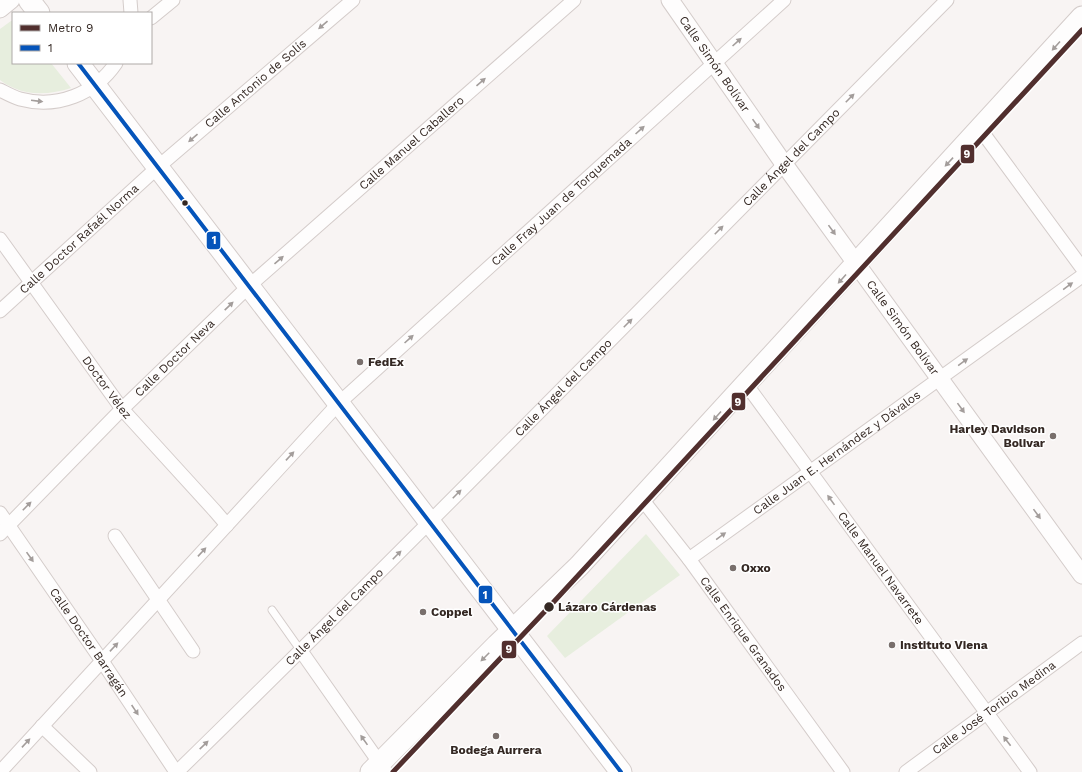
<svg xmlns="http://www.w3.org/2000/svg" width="1082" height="772" font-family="'Work Sans',sans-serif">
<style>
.green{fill:#e7eede}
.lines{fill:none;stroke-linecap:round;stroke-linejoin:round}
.service-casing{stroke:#d4ccca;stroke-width:9}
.minor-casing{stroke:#d4ccca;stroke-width:15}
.tertiary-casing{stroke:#d4ccca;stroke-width:19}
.primary-casing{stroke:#d4ccca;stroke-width:23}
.service{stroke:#fefdfd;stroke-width:7}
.minor{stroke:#fefdfd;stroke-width:13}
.tertiary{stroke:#fefdfd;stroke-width:17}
.primary{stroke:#fefdfd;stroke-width:21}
.bus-1-casing{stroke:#fff;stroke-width:7}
.bus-1{stroke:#0554ba;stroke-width:4}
.metro-1-casing{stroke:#fff;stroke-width:8}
.metro-1{stroke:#512f2e;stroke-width:5}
.oneway{fill:#a39d9b}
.bus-dot{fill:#342823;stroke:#fff;stroke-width:1.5}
.poi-dot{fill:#796f6c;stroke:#fff;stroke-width:1.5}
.labels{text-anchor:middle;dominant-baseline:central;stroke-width:3;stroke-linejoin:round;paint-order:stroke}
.street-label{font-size:12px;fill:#342823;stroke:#fff}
.poi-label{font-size:12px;font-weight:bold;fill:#342823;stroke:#fff;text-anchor:start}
.stop-label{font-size:12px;font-weight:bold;fill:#342823;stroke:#fff;text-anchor:start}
.line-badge{stroke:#fff;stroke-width:1.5}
.badge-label{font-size:11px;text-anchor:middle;font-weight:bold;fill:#fff}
</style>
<rect width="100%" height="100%" fill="#f8f4f3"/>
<!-- green -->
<g class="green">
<path d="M11,21H13V63H51L71,88C53,94 31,96 14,88C9,86 4,83 0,80V29Z"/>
<polygon points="646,534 680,575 565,658 547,636"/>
</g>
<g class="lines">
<defs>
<polyline id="service" points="272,610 301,651"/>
<g id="minor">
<polyline points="130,0 131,13"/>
<polyline points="151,18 173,0"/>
<path d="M0,90C6,93 13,97 20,99C57,109 95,94 116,63"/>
<polyline points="980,129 1082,268"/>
<path id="s1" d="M0,239L122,409L215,511L227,525"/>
<path id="s2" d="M0,311L158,167L353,0"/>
<path id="s3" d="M746,384L1030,772"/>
<path id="s4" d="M641,498L689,559L843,772"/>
<path id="s5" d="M0,513L102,661L176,772"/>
<path id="s6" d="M0,534L122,409L249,286L574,0"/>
<polyline points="115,536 193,651"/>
<path id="s7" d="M689,559L1082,276"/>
<polyline points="301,651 386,772"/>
<polyline points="42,726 90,772"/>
<path id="s8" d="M0,772L339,403L784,0"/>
<path id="s9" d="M177,772C437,518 691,258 947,0"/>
<path id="s10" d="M906,772L1082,643"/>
</g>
<g id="tertiary">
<path id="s11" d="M670,0L784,164L1082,575"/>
<polyline points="0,9 11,0"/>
</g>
<g id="primary">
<polyline points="29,0 39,13"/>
<polyline points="78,63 621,772"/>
<polyline points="371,772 497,645 579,566 1082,17"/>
</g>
</defs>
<!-- service casing -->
<use href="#service" class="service-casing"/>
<!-- minor casing -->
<use href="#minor" class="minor-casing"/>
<!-- tertiary casing -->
<use href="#tertiary" class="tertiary-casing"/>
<!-- primary casing -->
<use href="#primary" class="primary-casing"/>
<!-- service -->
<use href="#service" class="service"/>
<!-- minor -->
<use href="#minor" class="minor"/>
<!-- tertiary -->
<use href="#tertiary" class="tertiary"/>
<!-- primary -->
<use href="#primary" class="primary"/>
<defs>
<polyline id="bus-1" points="78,63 621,772"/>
</defs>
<!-- bus-1 casing -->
<use href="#bus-1" class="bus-1-casing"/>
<!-- bus-1 -->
<use href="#bus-1" class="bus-1"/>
<defs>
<polyline id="metro-1" points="393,772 549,607 1082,30"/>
</defs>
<!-- metro-1 casing -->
<use href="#metro-1" class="metro-1-casing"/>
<!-- metro-1 -->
<use href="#metro-1" class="metro-1"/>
</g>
<!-- one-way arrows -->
<defs><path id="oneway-solid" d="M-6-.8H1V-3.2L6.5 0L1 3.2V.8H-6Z"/></defs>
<g class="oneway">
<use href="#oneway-solid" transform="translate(323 25) rotate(139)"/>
<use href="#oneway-solid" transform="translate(737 42) rotate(-42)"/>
<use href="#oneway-solid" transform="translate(1056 46) rotate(132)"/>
<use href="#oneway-solid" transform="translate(481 82) rotate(-41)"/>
<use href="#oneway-solid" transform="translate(850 98) rotate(-45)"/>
<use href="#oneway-solid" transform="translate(37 101) rotate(7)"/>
<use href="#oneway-solid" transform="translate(756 124) rotate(55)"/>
<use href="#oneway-solid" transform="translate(640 130) rotate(-42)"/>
<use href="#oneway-solid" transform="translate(193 138) rotate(139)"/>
<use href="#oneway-solid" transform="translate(949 162) rotate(133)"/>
<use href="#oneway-solid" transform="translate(719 230) rotate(-45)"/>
<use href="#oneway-solid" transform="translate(832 230) rotate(54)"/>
<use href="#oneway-solid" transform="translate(279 260) rotate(-41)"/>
<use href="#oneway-solid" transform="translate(842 279) rotate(132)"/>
<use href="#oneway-solid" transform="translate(1068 286) rotate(-36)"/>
<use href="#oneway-solid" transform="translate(229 306) rotate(-44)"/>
<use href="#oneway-solid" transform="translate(628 323) rotate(-45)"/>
<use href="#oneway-solid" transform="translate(409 339) rotate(-42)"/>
<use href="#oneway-solid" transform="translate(963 362) rotate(-36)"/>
<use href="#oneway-solid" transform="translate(961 408) rotate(54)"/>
<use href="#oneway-solid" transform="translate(717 416) rotate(132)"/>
<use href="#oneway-solid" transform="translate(290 456) rotate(-47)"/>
<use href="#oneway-solid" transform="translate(457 494) rotate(-45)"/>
<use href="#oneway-solid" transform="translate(831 500) rotate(-126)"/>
<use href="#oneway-solid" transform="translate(27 506) rotate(-45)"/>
<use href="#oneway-solid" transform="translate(1037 514) rotate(54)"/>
<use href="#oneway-solid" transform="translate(721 536) rotate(-36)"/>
<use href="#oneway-solid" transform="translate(202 552) rotate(-47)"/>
<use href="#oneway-solid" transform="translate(397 555) rotate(-45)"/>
<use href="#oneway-solid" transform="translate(30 557) rotate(55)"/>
<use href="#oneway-solid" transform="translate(114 647) rotate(-47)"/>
<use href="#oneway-solid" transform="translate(485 657) rotate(135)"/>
<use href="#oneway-solid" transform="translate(135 710) rotate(56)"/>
<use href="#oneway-solid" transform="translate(364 740) rotate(-125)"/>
<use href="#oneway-solid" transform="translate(1007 741) rotate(-127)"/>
<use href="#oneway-solid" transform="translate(26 743) rotate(-47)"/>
<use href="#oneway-solid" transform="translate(204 745) rotate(-44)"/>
</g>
<!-- markers -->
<g class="bus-dot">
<circle cx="185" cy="203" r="3.5"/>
<circle cx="549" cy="607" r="5.5"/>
</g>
<g class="poi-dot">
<circle cx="360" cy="362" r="4"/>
<circle cx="1053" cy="436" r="4"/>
<circle cx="733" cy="568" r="4"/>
<circle cx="423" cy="612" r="4"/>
<circle cx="892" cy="645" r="4"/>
<circle cx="496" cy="736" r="4"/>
</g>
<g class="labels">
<!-- street labels -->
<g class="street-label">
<text stroke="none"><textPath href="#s11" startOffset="78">Calle Simón Bolívar</textPath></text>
<text stroke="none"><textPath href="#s2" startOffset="342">Calle Antonio de Solís</textPath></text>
<text stroke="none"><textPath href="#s6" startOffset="568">Calle Manuel Caballero</textPath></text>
<text stroke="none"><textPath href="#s9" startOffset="869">Calle Ángel del Campo</textPath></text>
<text stroke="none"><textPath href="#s8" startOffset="801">Calle Fray Juan de Torquemada</textPath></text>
<text stroke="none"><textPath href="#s2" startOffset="107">Calle Doctor Rafaél Norma</textPath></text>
<text stroke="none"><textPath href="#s11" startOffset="402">Calle Simón Bolívar</textPath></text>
<text stroke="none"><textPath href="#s6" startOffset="248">Calle Doctor Neva</textPath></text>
<text stroke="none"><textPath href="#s1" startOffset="183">Doctor Vélez</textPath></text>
<text stroke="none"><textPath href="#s9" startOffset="545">Calle Ángel del Campo</textPath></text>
<text stroke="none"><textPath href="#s7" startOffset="182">Calle Juan E. Hernández y Dávalos</textPath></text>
<text stroke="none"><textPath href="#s3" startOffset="228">Calle Manuel Navarrete</textPath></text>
<text stroke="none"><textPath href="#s9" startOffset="221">Calle Ángel del Campo</textPath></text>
<text stroke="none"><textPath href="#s4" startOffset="170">Calle Enrique Granados</textPath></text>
<text stroke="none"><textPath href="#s5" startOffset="157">Calle Doctor Barragán</textPath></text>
<text stroke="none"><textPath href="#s10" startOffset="109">Calle José Toribio Medina</textPath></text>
</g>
<!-- poi labels -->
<g class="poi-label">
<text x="368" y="362">FedEx</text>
<text x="1045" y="429" text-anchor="end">Harley Davidson<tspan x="1045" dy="14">Bolivar</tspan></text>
<text x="741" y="568">Oxxo</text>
<text x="431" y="612">Coppel</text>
<text x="900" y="645">Instituto Viena</text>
<text x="496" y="750" text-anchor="middle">Bodega Aurrera</text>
</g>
<!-- stop labels -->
<g class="stop-label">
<text x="558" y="607">Lázaro Cárdenas</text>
</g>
</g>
<g class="line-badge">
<rect x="960" y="144" width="15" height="20" rx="4" fill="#512f2e"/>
<rect x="206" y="231" width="15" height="19" rx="4" fill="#0554ba"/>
<rect x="731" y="392" width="15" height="19" rx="4" fill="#512f2e"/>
<rect x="478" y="585" width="15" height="19" rx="4" fill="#0554ba"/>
<rect x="501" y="640" width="16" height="19" rx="4" fill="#512f2e"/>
</g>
<g class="badge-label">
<text x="967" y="158">9</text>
<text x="214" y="244">1</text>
<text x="738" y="406">9</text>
<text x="485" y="599">1</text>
<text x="509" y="653">9</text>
</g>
<!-- legend -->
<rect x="12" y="12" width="140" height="52" fill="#ffffff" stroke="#aea9a7"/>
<rect x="20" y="25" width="20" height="6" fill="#512f2e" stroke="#aea9a7"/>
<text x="48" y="32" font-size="12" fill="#342823">Metro 9</text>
<rect x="20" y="45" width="20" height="6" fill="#0554ba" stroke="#aea9a7"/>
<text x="48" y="52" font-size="12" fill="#342823">1</text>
</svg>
